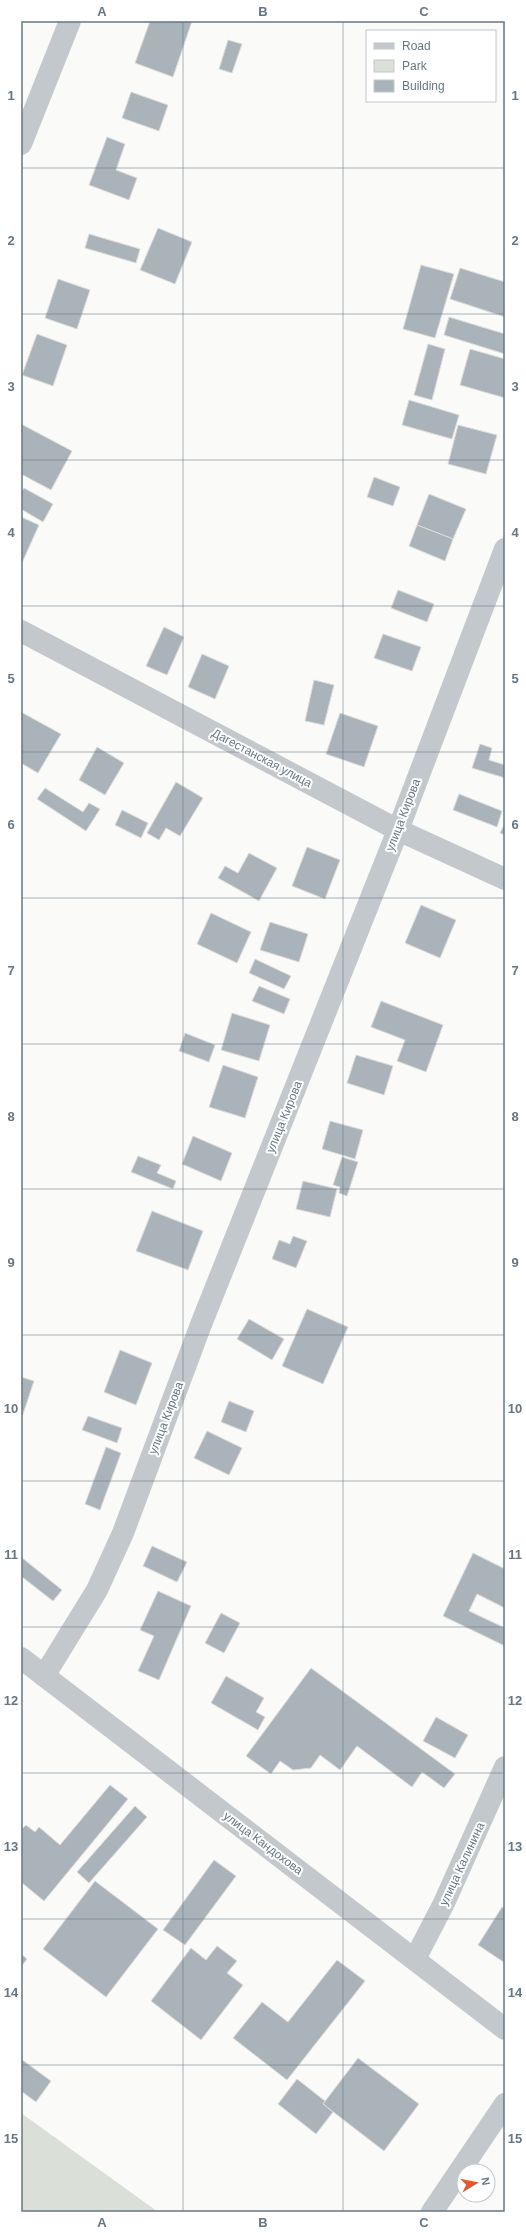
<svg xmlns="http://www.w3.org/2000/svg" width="526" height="2233" font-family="Arial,sans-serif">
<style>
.green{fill:#dadfd7}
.building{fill:#aab3b9;stroke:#dcdcda}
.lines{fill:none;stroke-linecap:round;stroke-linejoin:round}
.minor{stroke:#c3c8cc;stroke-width:22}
.grid{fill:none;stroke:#657683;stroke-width:1;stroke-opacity:0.55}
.labels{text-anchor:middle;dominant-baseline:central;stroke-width:4;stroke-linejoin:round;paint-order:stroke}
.street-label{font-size:12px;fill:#657683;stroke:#fff}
.neatline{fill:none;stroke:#657683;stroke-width:1.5}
.grid-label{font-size:13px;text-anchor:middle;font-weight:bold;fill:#657683}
</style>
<rect width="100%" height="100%" fill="#fafaf8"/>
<!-- green -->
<polygon class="green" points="21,2113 158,2212 21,2212"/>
<!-- building -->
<g class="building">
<polygon points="150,21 192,21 173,77 135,63"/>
<polygon points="228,40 242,44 232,73 219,69"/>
<polygon points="131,92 168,105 159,131 122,118"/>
<polygon points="107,137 125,144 116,170 137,178 129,200 89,185"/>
<polygon points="158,228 192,242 175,284 140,270"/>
<polygon points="89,234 140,249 136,263 85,248"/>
<polygon points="421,265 454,274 435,338 403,329"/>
<polygon points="460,268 505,282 505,317 450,299"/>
<polygon points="58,279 90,290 77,329 45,318"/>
<polygon points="449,317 505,334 505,354 444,335"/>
<polygon points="37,334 67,345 53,386 22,375"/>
<polygon points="428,344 445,349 432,400 414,395"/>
<polygon points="470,349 505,359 505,398 460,385"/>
<polygon points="409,400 459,415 452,439 402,425"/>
<polygon points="21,424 72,451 51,490 21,474"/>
<polygon points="458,425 497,435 486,474 448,464"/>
<polygon points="374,477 400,487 393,506 367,497"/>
<polygon points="24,488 53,504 43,522 21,509 21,493"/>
<polygon points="429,494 466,509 453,539 417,525"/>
<polygon points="21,517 39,525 21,565"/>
<polygon points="417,525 453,539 445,561 409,546"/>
<polygon points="398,590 434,604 427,622 391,608"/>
<polygon points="164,627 184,637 167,675 146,666"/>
<polygon points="383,634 421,647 412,671 374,658"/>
<polygon points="202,654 229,666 215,699 188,687"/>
<polygon points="314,680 334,685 324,725 305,721"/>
<polygon points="21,712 61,734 38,773 21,763"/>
<polygon points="340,713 378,726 364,767 326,754"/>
<polygon points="480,744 492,748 489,760 505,765 505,778 472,768"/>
<polygon points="97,747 124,763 105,795 79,780"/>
<polygon points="176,782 203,798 180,836 166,828 159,840 147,833"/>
<polygon points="45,788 83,812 89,803 100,809 86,831 37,799"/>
<polygon points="459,794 502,811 497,827 453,810"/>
<polygon points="122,810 148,823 141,838 115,825"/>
<polygon points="505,823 505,835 500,833"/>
<polygon points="307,847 340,860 325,899 292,886"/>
<polygon points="249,853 277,868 259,901 218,878 225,866 238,873"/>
<polygon points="421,905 456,920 440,958 405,943"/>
<polygon points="211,913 251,932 237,963 197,944"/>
<polygon points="270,922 308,934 299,962 260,950"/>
<polygon points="255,959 291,976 284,989 249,973"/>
<polygon points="259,986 290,999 284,1014 252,1001"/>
<polygon points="381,1001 443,1025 426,1072 397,1061 405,1040 371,1027"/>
<polygon points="232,1013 270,1025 259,1061 221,1050"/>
<polygon points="185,1033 215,1045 209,1062 179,1051"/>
<polygon points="356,1055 393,1066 384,1095 347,1083"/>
<polygon points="223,1065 258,1077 245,1118 209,1107"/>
<polygon points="330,1121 363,1130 355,1159 322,1149"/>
<polygon points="193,1136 232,1153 221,1181 182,1164"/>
<polygon points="138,1156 161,1165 157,1173 176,1181 173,1189 131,1172"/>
<polygon points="342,1157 358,1162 347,1196 339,1193 340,1187 333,1185"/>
<polygon points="303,1181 337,1189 330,1217 296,1209"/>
<polygon points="152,1211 203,1231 188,1270 136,1251"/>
<polygon points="293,1236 307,1241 296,1268 272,1259 279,1240 290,1244"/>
<polygon points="307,1309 348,1327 323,1384 282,1366"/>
<polygon points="249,1319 284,1339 272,1360 237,1339"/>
<polygon points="120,1350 152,1363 136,1405 104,1392"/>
<polygon points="21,1377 34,1381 21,1420"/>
<polygon points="229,1401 254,1411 246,1432 221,1422"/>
<polygon points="88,1416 122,1428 117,1443 82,1430"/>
<polygon points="207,1431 242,1448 229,1475 194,1458"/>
<polygon points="106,1447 121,1453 100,1510 85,1504"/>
<polygon points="152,1546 187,1562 177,1582 143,1566"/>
<polygon points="473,1553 505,1569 505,1608 477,1594 469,1611 505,1628 505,1646 443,1616"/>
<polygon points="21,1557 62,1590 53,1601 21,1576"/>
<polygon points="158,1591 191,1606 159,1680 138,1671 154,1636 140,1630"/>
<polygon points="221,1613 240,1623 224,1653 205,1643"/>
<polygon points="311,1668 455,1774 444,1788 422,1772 412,1787 357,1746 340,1770 320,1755 311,1768 293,1770 280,1761 271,1774 246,1756"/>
<polygon points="226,1676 264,1698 256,1712 265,1717 258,1730 211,1703"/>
<polygon points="436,1717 468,1735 455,1758 423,1741"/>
<polygon points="110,1785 128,1799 44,1901 21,1882 21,1830 26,1825 35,1832 39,1827 60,1845"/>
<polygon points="135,1806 147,1817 89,1883 77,1872"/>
<polygon points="214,1860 236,1876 185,1945 163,1930"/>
<polygon points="95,1881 158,1929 106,1997 43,1949"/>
<polygon points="502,1907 505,1909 505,1963 478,1945"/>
<polygon points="217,1946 237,1961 227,1973 243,1985 201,2040 151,2001 191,1948 206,1960"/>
<polygon points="21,1954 27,1959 21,1967"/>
<polygon points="337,1960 365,1981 287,2080 233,2038 262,2002 288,2022"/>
<polygon points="358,2058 419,2104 384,2151 323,2104"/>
<polygon points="21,2059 51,2081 36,2102 21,2091"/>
<polygon points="297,2079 325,2101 323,2104 333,2112 316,2134 278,2104"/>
</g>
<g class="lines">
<!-- minor -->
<g class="minor">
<polyline points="21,144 70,21"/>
<polyline points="21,631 398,830 505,879"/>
<polyline points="21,1658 505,2029"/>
<polyline points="44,1676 97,1590 123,1533 200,1327 398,830 505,549"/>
<polyline points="415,1959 444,1903 505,1767"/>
<polyline points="432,2212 505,2104"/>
</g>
</g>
<!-- grid -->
<path class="grid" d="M183,21V2212M343,21V2212M21,168H505M21,314H505M21,460H505M21,606H505M21,752H505M21,898H505M21,1044H505M21,1189H505M21,1335H505M21,1481H505M21,1627H505M21,1773H505M21,1919H505M21,2065H505"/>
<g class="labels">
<!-- street labels -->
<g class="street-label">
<text transform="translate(262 758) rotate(28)">Дагестанская улица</text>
<text transform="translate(403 815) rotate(-69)">улица Кирова</text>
<text transform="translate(284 1117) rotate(-68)">улица Кирова</text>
<text transform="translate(166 1418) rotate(-69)">улица Кирова</text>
<text transform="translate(263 1843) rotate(37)">улица Кандохова</text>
<text transform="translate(462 1864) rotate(-65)">улица Калинина</text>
</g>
</g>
<!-- border -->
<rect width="526" height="2233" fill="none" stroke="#ffffff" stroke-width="44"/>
<!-- legend -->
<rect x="366" y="30" width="130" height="72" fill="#ffffff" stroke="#c1c8cd"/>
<rect x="374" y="43" width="20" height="6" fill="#c3c8cc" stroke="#c1c8cd"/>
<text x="402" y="50" font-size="12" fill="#657683">Road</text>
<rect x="374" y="60" width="20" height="12" fill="#dadfd7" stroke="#c1c8cd"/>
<text x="402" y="70" font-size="12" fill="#657683">Park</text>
<rect x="374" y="80" width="20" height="12" fill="#aab3b9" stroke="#c1c8cd"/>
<text x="402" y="90" font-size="12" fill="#657683">Building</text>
<!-- north arrow -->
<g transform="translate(476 2183) rotate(80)"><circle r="19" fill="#ffffff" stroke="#c1c8cd"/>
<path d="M0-3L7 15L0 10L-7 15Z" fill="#e4572e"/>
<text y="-6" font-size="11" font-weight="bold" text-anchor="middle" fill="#657683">N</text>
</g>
<rect x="22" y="22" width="482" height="2189" class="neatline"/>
<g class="grid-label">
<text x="102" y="16">A</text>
<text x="263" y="16">B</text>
<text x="424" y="16">C</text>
<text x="11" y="100">1</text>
<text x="515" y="100">1</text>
<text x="11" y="245">2</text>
<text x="515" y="245">2</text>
<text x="11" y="391">3</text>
<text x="515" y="391">3</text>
<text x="11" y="537">4</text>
<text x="515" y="537">4</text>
<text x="11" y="683">5</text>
<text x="515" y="683">5</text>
<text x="11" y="829">6</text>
<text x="515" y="829">6</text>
<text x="11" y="975">7</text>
<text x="515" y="975">7</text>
<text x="11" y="1121">8</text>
<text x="515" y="1121">8</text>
<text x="11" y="1267">9</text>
<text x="515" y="1267">9</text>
<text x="11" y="1413">10</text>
<text x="515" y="1413">10</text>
<text x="11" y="1559">11</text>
<text x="515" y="1559">11</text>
<text x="11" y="1705">12</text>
<text x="515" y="1705">12</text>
<text x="11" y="1851">13</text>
<text x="515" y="1851">13</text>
<text x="11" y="1997">14</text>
<text x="515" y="1997">14</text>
<text x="11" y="2143">15</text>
<text x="515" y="2143">15</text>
<text x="102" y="2227">A</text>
<text x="263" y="2227">B</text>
<text x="424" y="2227">C</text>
</g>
</svg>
